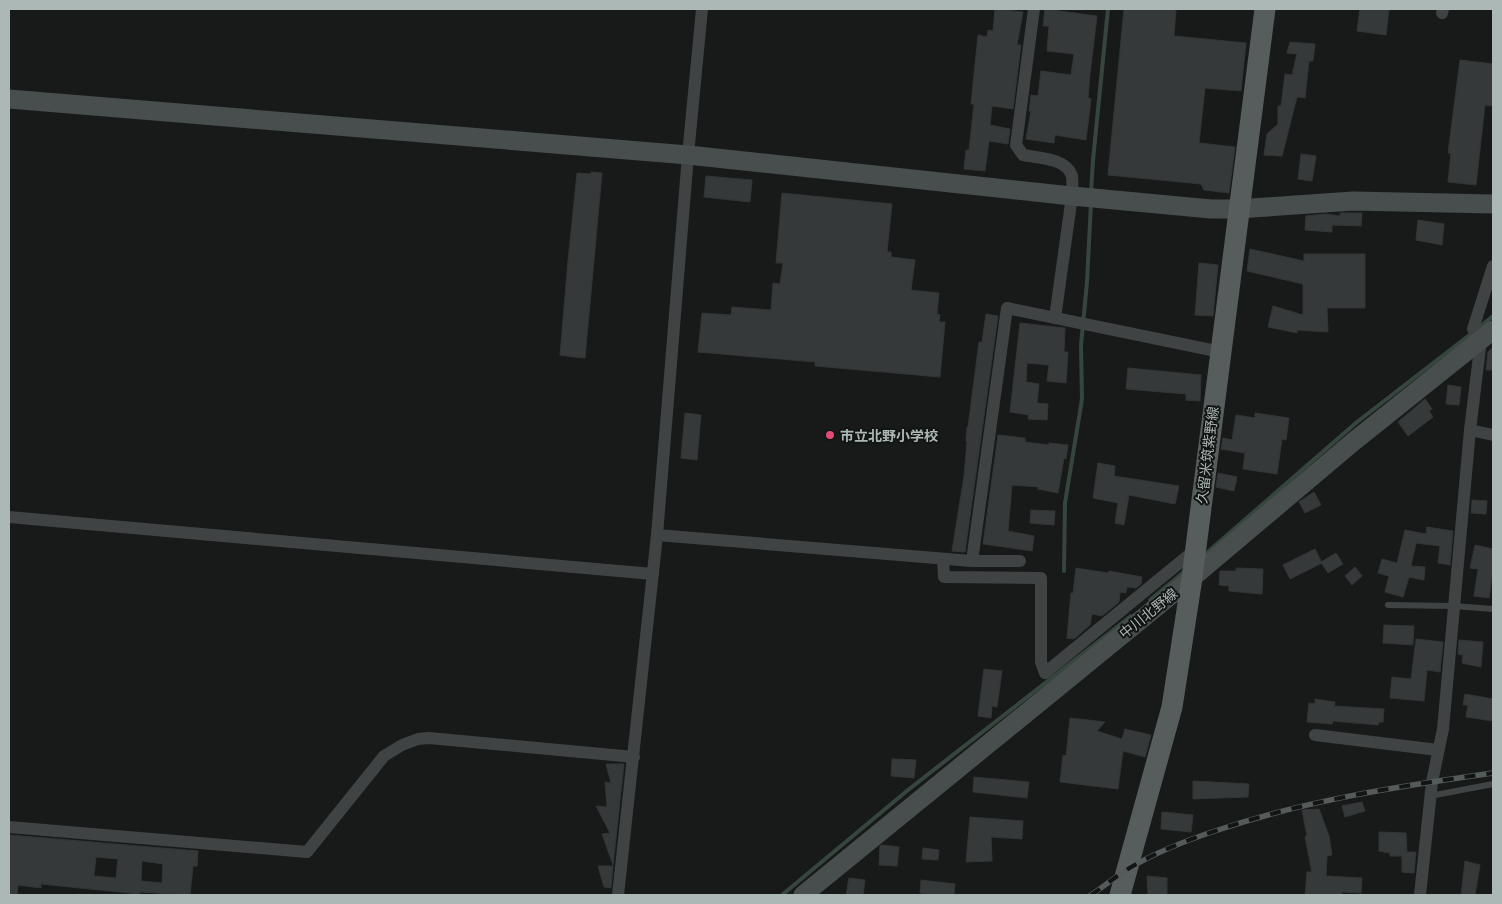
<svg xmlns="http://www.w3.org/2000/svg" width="1502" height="904" font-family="Commissioner,'Noto Sans JP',sans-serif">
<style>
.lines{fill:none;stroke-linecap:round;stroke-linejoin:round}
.stream{stroke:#36463e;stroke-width:4}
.building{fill:#353939;stroke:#323536;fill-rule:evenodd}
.lane{stroke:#3f4343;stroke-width:6}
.street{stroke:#3f4343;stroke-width:12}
.secondary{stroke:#484e4d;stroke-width:19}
.primary{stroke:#565d5c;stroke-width:21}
.rail-casing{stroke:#555b5a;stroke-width:5.5}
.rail{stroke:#131515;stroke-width:4;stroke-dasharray:11;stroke-linecap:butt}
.poi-dot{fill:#df4b73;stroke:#131515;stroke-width:2}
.labels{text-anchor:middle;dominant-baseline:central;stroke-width:4;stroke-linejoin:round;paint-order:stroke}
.poi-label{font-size:14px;font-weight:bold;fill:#acb8b5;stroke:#131515;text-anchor:start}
.street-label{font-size:14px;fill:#acb8b5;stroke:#131515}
</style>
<rect width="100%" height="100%" fill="#181a1a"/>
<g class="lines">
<!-- stream -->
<g class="stream">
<polyline points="1091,193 1093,160 1108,9"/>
<polyline points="1477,329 1493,316"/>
<polyline points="1202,557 1357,422 1472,333"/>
<polyline points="1064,571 1065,503 1082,399 1081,345 1087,282 1091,203"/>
<polyline points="1150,600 1185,571"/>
<polyline points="782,895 908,790 1131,616"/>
</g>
</g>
<!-- building -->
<g class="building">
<polygon points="995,9 1023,12 1017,45 1021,45 1013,109 992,106 990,125 1010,129 1008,144 989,141 985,171 964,169 966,150 969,150 974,104 971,104 978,35 987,37 988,30 993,31"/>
<polygon points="1045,9 1097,16 1090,74 1088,98 1091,99 1086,140 1055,135 1054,143 1026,139 1031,111 1029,111 1031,95 1038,96 1041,71 1071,75 1074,54 1047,51 1049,26 1043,26"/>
<polygon points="1124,9 1176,9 1174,36 1246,43 1241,91 1205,88 1199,143 1235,147 1229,193 1204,190 1201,184 1108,175"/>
<polygon points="1360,9 1389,9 1386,35 1357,31"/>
<polygon points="1290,42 1315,44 1313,61 1309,61 1305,98 1297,97 1282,156 1264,155 1267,134 1278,124 1278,106 1281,106 1285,74 1292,75 1297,54 1287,53"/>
<polygon points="1460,60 1493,64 1493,106 1485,105 1476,185 1448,182 1451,153 1448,153"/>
<polygon points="1301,154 1316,156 1312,181 1298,179"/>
<polygon points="591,172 602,173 585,358 574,357 560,355 568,261 577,173 591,174"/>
<polygon points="706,176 752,180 750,202 704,197"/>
<polygon points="782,193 892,204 887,252 891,252 891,257 915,260 911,290 939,293 937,314 940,315 939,322 945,322 940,377 815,366 815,362 698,352 702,313 731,315 732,307 771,310 773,283 780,284 783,263 776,263"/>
<polygon points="1340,213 1362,213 1361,226 1332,225 1332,232 1305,230 1306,216 1325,214 1340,216"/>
<polygon points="1418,220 1444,224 1442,245 1416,240"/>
<polygon points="1250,249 1304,261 1304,254 1365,254 1365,308 1327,308 1328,332 1297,330 1297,333 1268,327 1273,306 1303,315 1303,284 1247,271"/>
<polygon points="1199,263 1218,265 1213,316 1195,315"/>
<polygon points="986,314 998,316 965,552 952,551 964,476 967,441 966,441 967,427 968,427 979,342 982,342"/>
<polygon points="1020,323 1065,328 1064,352 1068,352 1066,383 1047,381 1049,365 1027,363 1026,382 1039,384 1037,403 1048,404 1047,420 1028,419 1029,415 1010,412"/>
<polygon points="1493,347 1493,370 1486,370 1488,352"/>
<polygon points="1128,368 1201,375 1200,401 1186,400 1186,394 1126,389"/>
<polygon points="1448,385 1461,387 1459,405 1446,404"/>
<polygon points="1425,399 1432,409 1429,411 1433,417 1408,436 1398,422"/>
<polygon points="685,413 701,415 697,460 681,458"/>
<polygon points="1255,413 1289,418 1286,440 1282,439 1277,474 1243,469 1245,453 1221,449 1223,438 1232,440 1236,415 1255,418"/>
<polygon points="998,435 1025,438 1025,442 1049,445 1049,443 1068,445 1066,459 1064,458 1058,493 1038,489 1038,487 1012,485 1008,531 1034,536 1032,551 983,544"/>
<polygon points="1098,463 1115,466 1114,476 1179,486 1175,504 1129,495 1124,525 1115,523 1118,503 1093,498"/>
<polygon points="1218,473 1237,477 1234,491 1216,487"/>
<polygon points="1314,492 1321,505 1305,513 1299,502"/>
<polygon points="1472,500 1487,501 1486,514 1471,513"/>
<polygon points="1031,510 1055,511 1054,525 1030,523"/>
<polygon points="1427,527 1453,531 1450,565 1438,563 1440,546 1416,543 1411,566 1425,567 1424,580 1409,577 1403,597 1385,592 1389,576 1378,573 1382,559 1397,563 1405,530 1426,534"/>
<polygon points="1475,545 1493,549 1493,568 1489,598 1474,596 1478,569 1470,568"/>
<polygon points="1315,549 1322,563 1290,579 1283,565"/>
<polygon points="1336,553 1343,564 1328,573 1321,562"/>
<polygon points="1355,567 1362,576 1352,585 1345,576"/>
<polygon points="1076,568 1108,573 1109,571 1142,577 1141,584 1136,588 1127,587 1126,593 1120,592 1119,602 1102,616 1092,614 1090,625 1074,639 1067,638 1071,593 1073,593"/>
<polygon points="1236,568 1263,569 1262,594 1229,591 1229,586 1219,585 1220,571 1236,571"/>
<polygon points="1384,625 1414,626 1413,645 1383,643"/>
<polygon points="1416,639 1443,642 1440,672 1427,670 1424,701 1390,698 1392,677 1411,679"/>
<polygon points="1459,640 1483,642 1481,667 1462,663 1463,655 1458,654"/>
<polygon points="984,669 1002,671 997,707 992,706 991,718 978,716"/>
<polygon points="1465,694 1493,699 1493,721 1466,717 1468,705 1463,705"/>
<polygon points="1315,699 1335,702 1334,706 1384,709 1383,722 1379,722 1378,725 1333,721 1332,724 1307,722 1309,703 1315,704"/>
<polygon points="1070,718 1105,722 1097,731 1122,739 1125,729 1151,735 1145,757 1123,751 1118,789 1060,782 1063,755 1066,756"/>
<polygon points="892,759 916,760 914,778 891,776"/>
<polygon points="606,764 624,764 613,865 602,834 610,833 596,806 607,807 605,782 611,783"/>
<polygon points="974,777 1029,782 1027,798 973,792"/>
<polygon points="1193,781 1249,784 1248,797 1193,799"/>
<polygon points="1362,802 1365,811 1345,817 1342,806"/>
<polygon points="1319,809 1329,836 1332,855 1327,856 1326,876 1362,878 1361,893 1342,892 1342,895 1305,895 1307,872 1312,872 1305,837 1307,836 1302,810"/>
<polygon points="1162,812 1193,815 1191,832 1161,829"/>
<polygon points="970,817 1023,821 1022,839 991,837 992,861 966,862"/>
<polygon points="1379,832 1406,833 1407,852 1416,852 1414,873 1402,872 1402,856 1390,856 1390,853 1379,851"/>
<path d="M9,835L198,851L197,866H193L190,895L140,892L139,894L41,884V888L18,885L17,895H9ZM96,857L118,859L116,878L94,876ZM142,861L163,864L162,883L141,881Z"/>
<polygon points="882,845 899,847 897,866 879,865 880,846"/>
<polygon points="923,848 939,850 938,860 922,859"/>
<polygon points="1465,861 1480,865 1475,895 1461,895"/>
<polygon points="598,866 613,866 611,888 604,887"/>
<polygon points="1147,876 1167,878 1167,895 1148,895"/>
<polygon points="849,878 865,880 863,895 846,895"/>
<polygon points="921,880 955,884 954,895 937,895 920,893"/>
</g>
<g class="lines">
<!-- lane -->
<g class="lane">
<polyline points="1388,605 1454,606 1493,609"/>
<polyline points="1430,796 1493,784"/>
</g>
<!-- street -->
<g class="street">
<path d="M1034,9L1016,145L1023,155C1039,158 1066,158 1072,176C1073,182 1072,190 1072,196L1055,318"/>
<polyline points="1442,13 1443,9"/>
<polyline points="1470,430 1493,435"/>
<polyline points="9,517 653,574"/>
<polyline points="657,535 972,561 1020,561"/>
<polyline points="943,559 944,577 1041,578 1041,662 1045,673 1195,550"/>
<polyline points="972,561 1007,308 1221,352"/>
<polyline points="1315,735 1438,750"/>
<polyline points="9,827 307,852 384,756 402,745 418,739 429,738 634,757"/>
<polyline points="618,895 657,535 688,155 702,9"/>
<polyline points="1420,895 1432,782 1443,729 1470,430 1481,340 1473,329 1493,266"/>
</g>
<!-- secondary -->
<g class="secondary">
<polyline points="9,99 688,155 1072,196 1211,209 1238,209 1353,201 1493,204"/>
<polyline points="803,895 1192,578 1353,442 1493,330"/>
</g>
<!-- primary -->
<polyline class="primary" points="1120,895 1172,707 1192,578 1265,9"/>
<defs>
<path id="rail" d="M1091,895C1103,887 1115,877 1128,869C1156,852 1187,840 1218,830C1307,800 1401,786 1493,773"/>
</defs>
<!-- rail casing -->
<use href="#rail" class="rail-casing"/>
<!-- rail -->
<use href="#rail" class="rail"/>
</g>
<!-- markers -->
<circle class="poi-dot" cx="830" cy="435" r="5"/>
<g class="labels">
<!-- poi labels -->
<g class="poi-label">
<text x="840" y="435">市立北野小学校</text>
</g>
<!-- street labels -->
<g class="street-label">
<text transform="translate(1207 455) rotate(-83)">久留米筑紫野線</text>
<text transform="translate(1148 613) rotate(-39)">中川北野線</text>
</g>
</g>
<!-- border -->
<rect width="1502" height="904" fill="none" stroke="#acb8b5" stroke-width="20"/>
</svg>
